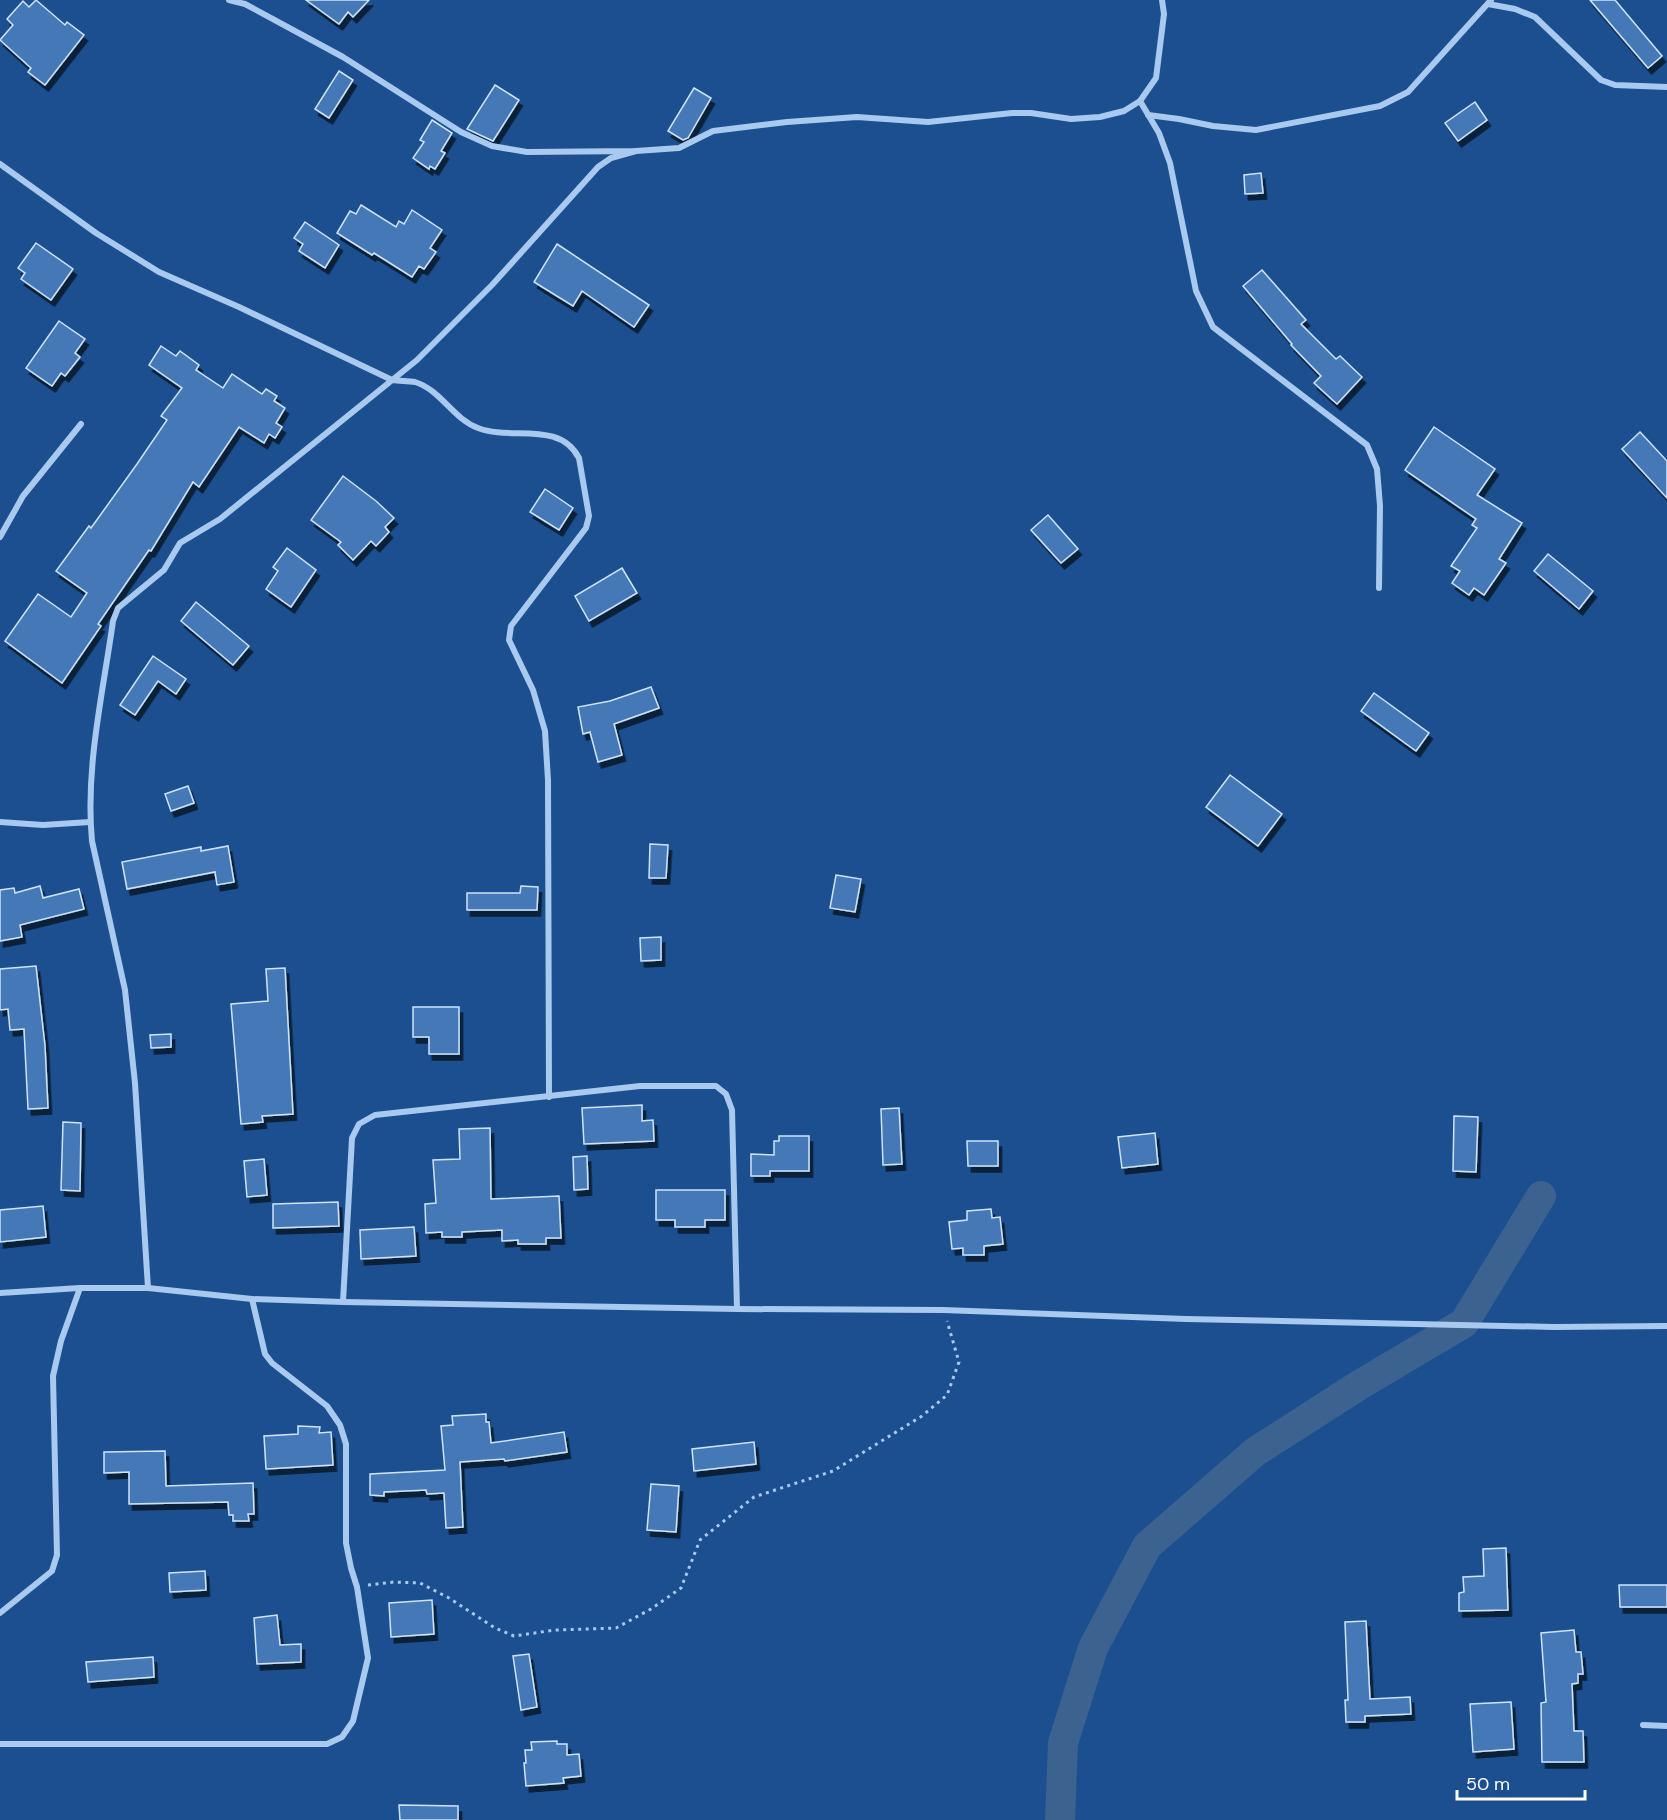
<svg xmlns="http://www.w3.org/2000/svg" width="1667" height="1820" font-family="'DM Sans',sans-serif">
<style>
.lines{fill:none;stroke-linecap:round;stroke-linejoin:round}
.river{stroke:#3c6290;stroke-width:30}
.building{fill:#4478b7;stroke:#cfe3fa;stroke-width:1.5;filter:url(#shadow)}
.path{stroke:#a9c9ee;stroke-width:3;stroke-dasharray:3 4.5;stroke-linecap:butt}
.street{stroke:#a9c9ee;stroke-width:6}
</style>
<defs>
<filter id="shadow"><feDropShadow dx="3.5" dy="6" stdDeviation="0" flood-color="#0009"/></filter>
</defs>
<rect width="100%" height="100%" fill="#1b4f8f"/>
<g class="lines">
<!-- river -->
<polyline class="river" points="1060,1820 1063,1743 1093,1648 1147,1546 1255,1452 1361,1384 1464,1323 1541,1196"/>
</g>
<!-- building -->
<g class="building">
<polygon points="36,0 65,25 67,22 84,35 45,85 28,72 31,68 0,40 13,25 7,19 23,1 29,7"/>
<polygon points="306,0 369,0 353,17 348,12 339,24"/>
<polygon points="1590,0 1615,0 1662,56 1648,68"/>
<polygon points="339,71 353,80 329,118 315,109"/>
<polygon points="495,85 519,100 493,141 467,129"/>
<polygon points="694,88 711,98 688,138 683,140 668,131"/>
<polygon points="1475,102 1487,120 1458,141 1445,123"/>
<polygon points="432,120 452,133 441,151 445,153 435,169 430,166 429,169 413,158 424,142 420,140"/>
<polygon points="1261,173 1263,193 1245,194 1244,175"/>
<polygon points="361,205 396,227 399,221 404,224 412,210 442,230 430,248 436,252 424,269 419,266 412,277 374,253 372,255 337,233 350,211 356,214"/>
<polygon points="305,222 339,245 325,268 299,251 303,244 294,238"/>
<polygon points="36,243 73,269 51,300 21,279 25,273 18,268"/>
<polygon points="557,244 649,305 634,327 582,291 573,306 534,282"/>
<polygon points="1262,270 1306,320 1301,324 1336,359 1340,356 1362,377 1337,404 1314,383 1321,376 1291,345 1292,344 1243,286"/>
<polygon points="59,321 85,339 75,353 80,357 65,376 61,373 52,386 26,368"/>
<polygon points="161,346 176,356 180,351 199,365 196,370 223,388 232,374 262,394 266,389 277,396 274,401 285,408 276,423 282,427 275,438 269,434 264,443 239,427 199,487 193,482 151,551 149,550 98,624 101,626 62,683 5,641 38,594 71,617 87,593 56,571 89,526 91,528 137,464 167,420 161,416 182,388 149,365"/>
<polygon points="1434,427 1495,469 1477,495 1522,523 1499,559 1506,563 1484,595 1474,588 1469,595 1452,583 1460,571 1451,566 1477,528 1472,525 1476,519 1405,470"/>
<polygon points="1640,432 1667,461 1667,498 1622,449"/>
<polygon points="343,476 376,501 394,518 385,527 389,532 376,546 371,541 353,560 338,545 341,542 311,520"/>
<polygon points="545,489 573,508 559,530 530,512"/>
<polygon points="1048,515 1078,549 1061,563 1031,530"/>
<polygon points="287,548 316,570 291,607 266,589 278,571 273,567"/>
<polygon points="1548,554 1593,591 1579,609 1534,571"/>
<polygon points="622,568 637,593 589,621 575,596"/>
<polygon points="196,602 249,646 233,665 181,621"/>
<polygon points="153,656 186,679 176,694 158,681 135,715 120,705"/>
<polygon points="651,687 659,708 614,724 622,755 598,762 590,732 583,734 578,707 610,701"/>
<polygon points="1374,693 1429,733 1416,751 1361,711"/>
<polygon points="1230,775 1282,814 1258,846 1206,807"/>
<polygon points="188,786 194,803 171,811 165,794"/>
<polygon points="650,844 668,845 666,878 649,878"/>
<polygon points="228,846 234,882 217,885 215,872 127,889 122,862 201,847 201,851"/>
<polygon points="836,875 861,879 855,912 830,908"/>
<polygon points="40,886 43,898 79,889 84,909 20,925 22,937 0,941 0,890 14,888 15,893"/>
<polygon points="521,886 538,887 537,910 467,910 467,893 520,893"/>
<polygon points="661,937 661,960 641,961 640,938"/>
<polygon points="36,966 45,1046 48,1108 28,1109 24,1029 10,1030 8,1009 0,1010 0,969"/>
<polygon points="285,968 293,1114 262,1116 263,1122 241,1124 231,1004 268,1001 266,969"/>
<polygon points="413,1007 459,1007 459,1054 429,1054 429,1037 413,1037"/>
<polygon points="171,1034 171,1047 151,1048 150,1035"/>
<polygon points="642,1105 642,1121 653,1120 654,1141 584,1144 582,1108"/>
<polygon points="899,1108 902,1164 883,1165 881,1109"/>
<polygon points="1454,1116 1478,1117 1476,1172 1453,1171"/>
<polygon points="63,1122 81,1123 80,1191 61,1190"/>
<polygon points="490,1128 491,1199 559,1196 561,1238 546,1238 546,1244 518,1244 518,1240 502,1241 502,1230 462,1232 462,1237 442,1237 442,1232 426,1233 425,1204 436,1203 433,1160 460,1159 459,1129"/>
<polygon points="1155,1133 1158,1164 1122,1168 1118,1137"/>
<polygon points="779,1136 809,1136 809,1171 770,1171 770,1176 751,1176 751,1154 774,1155 774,1141 779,1141"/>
<polygon points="967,1141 998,1141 998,1166 968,1166"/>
<polygon points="587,1156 588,1189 574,1190 573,1157"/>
<polygon points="264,1159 267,1195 247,1197 244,1161"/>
<polygon points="656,1190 725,1190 725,1220 705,1220 705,1227 675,1227 675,1220 656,1220"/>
<polygon points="338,1202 339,1226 273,1228 273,1204"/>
<polygon points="43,1206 46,1237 0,1242 0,1210"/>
<polygon points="991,1209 992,1218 1000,1217 1003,1244 984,1246 984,1255 963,1255 963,1248 952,1249 949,1222 967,1220 967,1211"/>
<polygon points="414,1227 416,1256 361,1259 360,1230"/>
<polygon points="486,1414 486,1422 489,1422 491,1443 564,1432 567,1452 505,1461 504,1459 460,1462 463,1527 446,1528 444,1493 427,1494 426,1490 384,1492 384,1496 370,1495 370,1474 445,1470 441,1426 453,1425 452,1416"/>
<polygon points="298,1426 320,1427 319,1433 331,1432 333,1465 266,1469 264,1436 298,1434"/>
<polygon points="754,1442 756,1464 694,1471 692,1449"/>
<polygon points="165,1451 166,1486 253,1483 254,1514 248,1514 249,1521 233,1521 233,1515 229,1515 228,1502 129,1504 129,1472 104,1473 104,1452"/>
<polygon points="651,1484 679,1486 676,1532 647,1530"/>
<polygon points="1506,1548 1508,1610 1459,1611 1459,1593 1464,1592 1463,1577 1484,1576 1483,1549"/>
<polygon points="205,1571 206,1590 170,1592 169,1573"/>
<polygon points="1619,1585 1667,1585 1667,1607 1620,1607"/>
<polygon points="432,1600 434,1634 391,1637 389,1603"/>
<polygon points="277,1615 280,1645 301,1644 301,1662 257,1664 254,1618"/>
<polygon points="1366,1621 1370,1699 1410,1697 1411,1714 1365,1716 1365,1722 1346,1722 1345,1700 1348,1700 1345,1622"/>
<polygon points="1574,1630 1576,1652 1581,1652 1583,1674 1578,1674 1578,1683 1572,1684 1574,1731 1583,1731 1584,1762 1542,1762 1541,1703 1546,1702 1541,1633"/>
<polygon points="529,1654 537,1707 521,1710 513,1656"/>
<polygon points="153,1657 154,1677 88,1682 86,1662"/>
<polygon points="1511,1702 1514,1749 1473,1752 1470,1704"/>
<polygon points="557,1741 557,1744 567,1744 567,1755 579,1754 581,1776 563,1778 564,1783 526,1786 524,1763 526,1763 525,1750 532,1750 531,1742"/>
<polygon points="399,1805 458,1806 458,1820 400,1820"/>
</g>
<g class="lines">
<!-- path -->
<polyline class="path" points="368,1585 394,1582 420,1583 449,1598 495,1628 514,1636 555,1630 616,1628 651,1609 681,1588 700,1540 754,1497 833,1471 922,1416 947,1395 959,1362 947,1321"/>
<!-- street -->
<g class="street">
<polyline points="229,0 245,4 343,57 461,132 492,146 527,152 636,151 679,148 713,131 787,122 857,117 928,122 1012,113 1031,113 1071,119 1100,117 1124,111 1140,101 1156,78 1164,14 1162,0"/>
<polyline points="1488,4 1515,9 1535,17 1601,80 1615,85 1667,87"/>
<polyline points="1140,101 1159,133 1170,163 1196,291 1213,327 1367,445 1377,469 1380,506 1379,588"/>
<polyline points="1148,115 1179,119 1213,126 1256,130 1380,106 1408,92 1491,0"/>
<path d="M0,164L96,233L159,272L239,307L392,380C399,381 407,381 415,382C441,390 453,419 478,428C511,441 559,420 579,458L589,516L586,528L511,626L509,640L533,690L545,731L548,780L549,1097"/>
<polyline points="0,537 23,496 81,424"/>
<polyline points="0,822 43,825 90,822"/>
<path d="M148,1288L135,1083L125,990L92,841C85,768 103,693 113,621L118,608L164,570L180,543L220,519L417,360L492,285L598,167L611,158L636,151"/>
<polyline points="0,1293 80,1288 148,1288 252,1299 343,1302 737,1309 943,1310 1186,1319 1554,1327 1667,1326"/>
<polyline points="343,1302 352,1138 359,1124 375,1115 640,1086 716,1086 726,1094 732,1110 737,1309"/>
<polyline points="0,1613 52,1571 57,1555 53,1376 61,1341 80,1288"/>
<polyline points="1643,1725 1667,1726"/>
<polyline points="0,1744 327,1744 342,1737 353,1721 368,1658 357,1587 351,1568 346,1543 346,1444 340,1425 327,1406 272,1363 265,1354 252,1299"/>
</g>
</g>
<!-- scale -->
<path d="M1457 1790v9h128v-9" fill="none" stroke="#ffffff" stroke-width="3"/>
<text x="1466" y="1790" font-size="18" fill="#ffffff" stroke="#1b4f8f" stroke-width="4.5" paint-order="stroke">50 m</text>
</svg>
